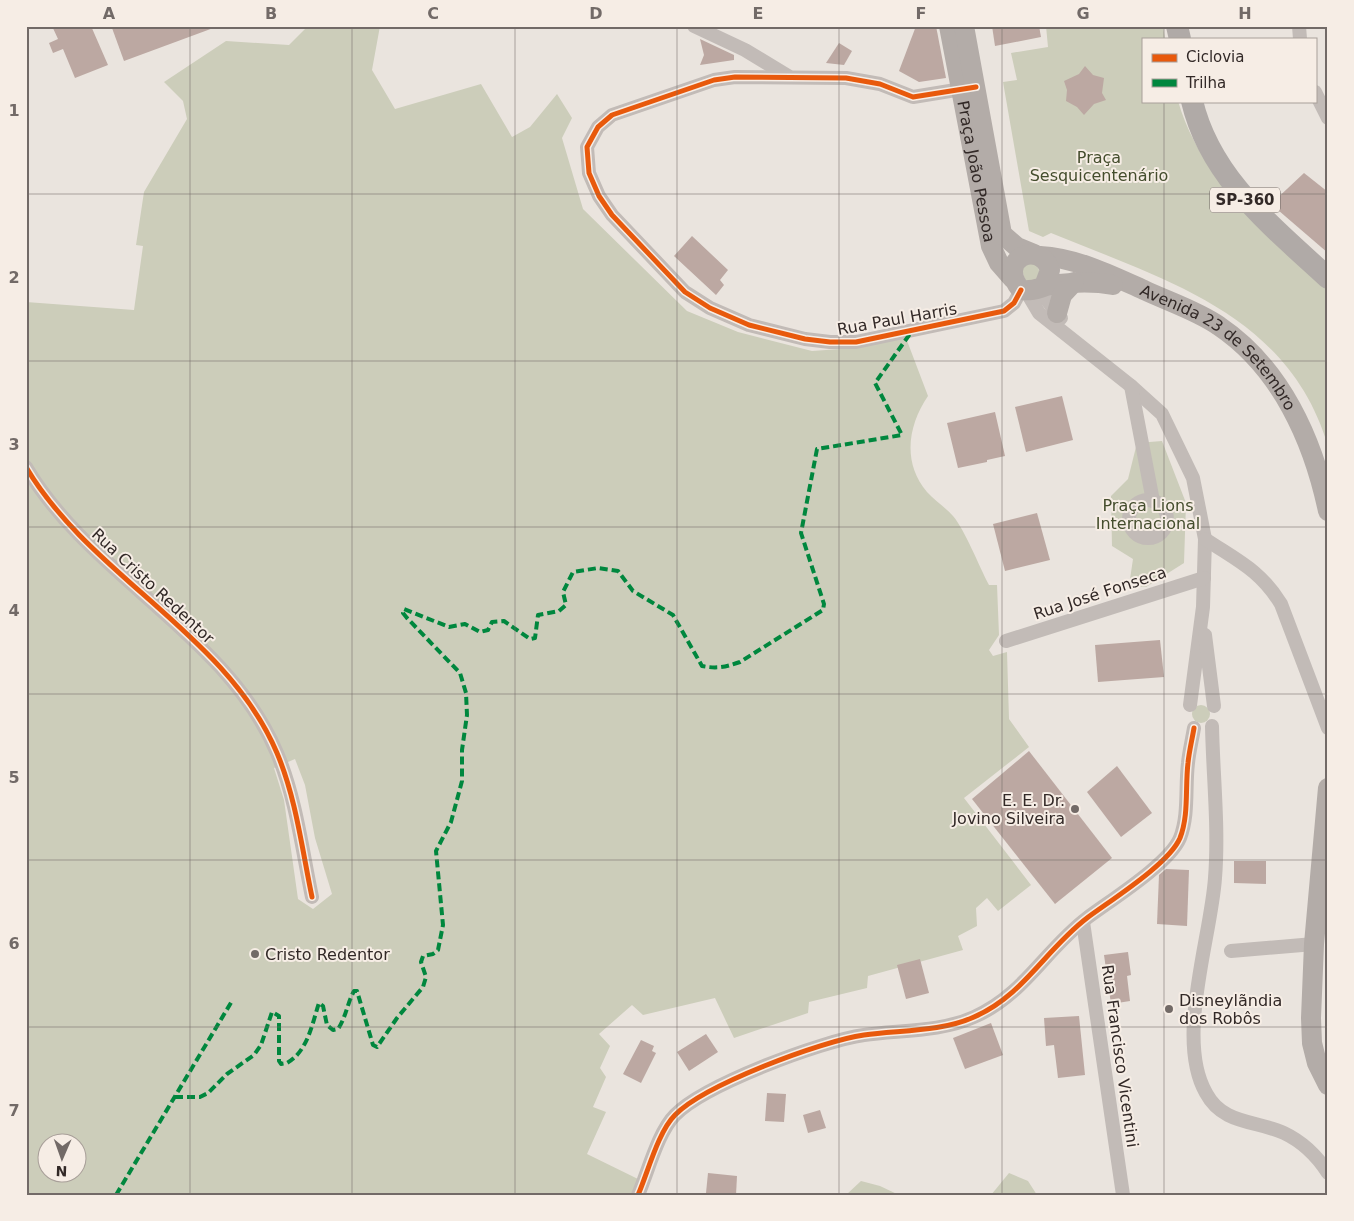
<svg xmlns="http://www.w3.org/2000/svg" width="1354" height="1221" font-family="'DejaVu Sans',sans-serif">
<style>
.green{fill:#cccdba;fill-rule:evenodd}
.building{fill:#bca8a2}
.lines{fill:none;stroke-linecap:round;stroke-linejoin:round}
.street{stroke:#c2bbb7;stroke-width:14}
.secondary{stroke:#b3aca8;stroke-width:20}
.primary{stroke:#b0aaa7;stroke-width:22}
.quiet{stroke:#00873e;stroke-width:4;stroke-dasharray:8 4;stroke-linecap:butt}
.cycleway-casing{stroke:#f6ede5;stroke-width:8}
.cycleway{stroke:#e8590c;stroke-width:5}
.grid{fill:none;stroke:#726a67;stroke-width:1;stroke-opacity:0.55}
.poi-dot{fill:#726a67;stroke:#f6ede5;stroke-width:2}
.labels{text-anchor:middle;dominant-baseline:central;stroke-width:4;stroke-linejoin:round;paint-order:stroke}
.shield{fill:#f6ede5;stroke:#6d6460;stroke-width:1}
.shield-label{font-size:15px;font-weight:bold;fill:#322927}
.park-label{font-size:16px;fill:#444d2d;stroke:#f6ede5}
.street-label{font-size:16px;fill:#322927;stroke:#f6ede5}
.poi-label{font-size:16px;fill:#322927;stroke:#f6ede5;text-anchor:start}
.neatline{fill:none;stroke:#726a67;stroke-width:2}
.grid-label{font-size:16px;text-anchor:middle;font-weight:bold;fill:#726a67}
</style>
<rect width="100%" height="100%" fill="#eae4de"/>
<!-- green -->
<g class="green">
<path d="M308,26H380L372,70L395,109L481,84L512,137L530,127L557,94L572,118L562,138L583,209L687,311L738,332L812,351L854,348L906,338L928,396C908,425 902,463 927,492C935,501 945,507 953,516C965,530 979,566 989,585H997L999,635L989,650L993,656L1007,652L1009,719L1029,747L964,798L1031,885L998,911L987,898L976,908L977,926L958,936L963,950L868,976L867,988L809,1002L808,1013L734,1038L715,998L643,1015L632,1005L599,1034L610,1046L600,1068L606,1077L593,1107L606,1112L587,1154L638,1179L631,1195H26V302L134,310L143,246L136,245L144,192L187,119L183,101L164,82L226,41L289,45ZM295,759L305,785L315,838L332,894L313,909L298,899L284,800L274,768ZM48,1144H78V1174H48Z"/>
<path d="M1046,26H1163L1165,39H1143V101H1178C1202,183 1269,231 1328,289V446C1289,314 1165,280 1051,233L1043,237L1029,231L1003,82L1017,80L1011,53L1048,47Z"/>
<polygon points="1035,261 1042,277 1026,284 1021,266"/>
<polygon points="1162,441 1186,503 1184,563 1146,587 1129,586 1133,559 1112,546 1111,496 1128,479 1137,443"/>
<circle cx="1201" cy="714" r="9"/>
<polygon points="1009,1173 1028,1181 1037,1195 991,1195"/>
<polygon points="861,1181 880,1186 899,1195 846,1195"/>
</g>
<!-- building -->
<g class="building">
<polygon points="52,26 91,26 108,65 75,78 63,49 53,53 49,43 58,39"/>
<polygon points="118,26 216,26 216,27 124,61 112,28"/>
<polygon points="916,26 936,26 946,78 919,82 899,71"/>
<polygon points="992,26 1039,26 1041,37 995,46"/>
<polygon points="700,39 734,55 734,60 700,65 704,55"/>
<polygon points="839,43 852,51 844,65 826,63"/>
<polygon points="1085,66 1093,75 1104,78 1102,93 1106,100 1094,104 1084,115 1077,107 1066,101 1067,90 1064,81 1079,74"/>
<polygon points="1304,173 1328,192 1328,253 1271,204"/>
<polygon points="692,236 728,270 720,280 724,285 716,295 674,256"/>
<polygon points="1062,396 1073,440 1026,452 1015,407"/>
<polygon points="995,412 1005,456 987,460 987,462 958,468 947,423"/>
<polygon points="1037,513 1050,560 1005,571 993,524"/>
<polygon points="1160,640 1164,677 1098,682 1095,645"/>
<polygon points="1029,751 1112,858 1055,904 972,799"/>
<polygon points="1117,766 1152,813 1121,837 1087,792"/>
<polygon points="1234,861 1266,861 1266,884 1234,883"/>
<polygon points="1166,869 1189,870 1187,926 1157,924 1159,875"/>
<polygon points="1128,952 1131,975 1127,976 1130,1001 1111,1004 1104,955"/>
<polygon points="920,959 929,993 906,999 897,965"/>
<polygon points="1079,1016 1085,1075 1058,1078 1054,1045 1046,1046 1044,1018"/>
<polygon points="991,1023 1003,1055 965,1069 953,1038"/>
<polygon points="706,1034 718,1052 689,1071 677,1052"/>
<polygon points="641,1040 654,1046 652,1051 656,1053 641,1083 623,1074"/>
<polygon points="767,1093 786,1094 784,1122 765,1121"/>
<polygon points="820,1110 826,1128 808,1133 803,1115"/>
<polygon points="708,1173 737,1176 736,1195 706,1193"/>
</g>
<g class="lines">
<!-- street -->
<g class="street">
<polyline points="694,26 745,50 788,76"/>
<polyline points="1299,26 1300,39"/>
<polyline points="968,88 913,97 880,84 846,78 735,77 714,80 612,115 598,127 587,147 589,173 599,196 612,215 685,292 710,308 749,325 805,339 830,342 856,342 1004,311 1014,303 1021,290"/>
<polyline points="1315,92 1328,118"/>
<polyline points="1039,290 1061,318"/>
<polyline points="1026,291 1039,313 1131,386 1162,414 1193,478 1205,539 1203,607 1190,705"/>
<polyline points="1131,386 1153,501"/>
<path d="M26,467C90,576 227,634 277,753C296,798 302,849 312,897"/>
<circle cx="1148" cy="519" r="19"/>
<path d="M1205,539C1238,561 1260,570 1281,604L1328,728"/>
<polyline points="1205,635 1214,706"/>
<polyline points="1006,641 1204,578"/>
<path d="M1212,726C1213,776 1219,828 1215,878C1211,938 1175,1039 1206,1093C1223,1125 1256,1120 1284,1133C1303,1142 1317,1156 1328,1173"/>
<polyline points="1083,922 1123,1195"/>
<polyline points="1231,951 1314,944"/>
<path d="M638,1195C648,1172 658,1132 675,1115C704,1085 821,1041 864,1035C900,1030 941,1032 974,1017C1024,995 1045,950 1087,918C1111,900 1169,864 1180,838C1189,815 1185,788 1188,763C1189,752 1192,740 1194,728"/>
</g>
<!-- secondary -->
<g class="secondary">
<path id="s1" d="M949,26L991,246L999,263L1013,279"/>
<polyline points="964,26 1002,234 1017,247 1034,254"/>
<path id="s2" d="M1040,256C1077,258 1110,275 1144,290C1167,301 1198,311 1219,326C1281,368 1313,440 1328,511"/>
<path d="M1044,286L1050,270C1040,239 995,259 1021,290C1034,292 1040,287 1051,285C1073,282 1092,281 1113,285"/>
<polyline points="1057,313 1062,295 1074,282"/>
<polyline points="1328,788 1314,944 1311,1018 1312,1043 1317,1063 1328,1085"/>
</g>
<!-- primary -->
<g class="primary">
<polyline points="1177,26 1180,39"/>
<path d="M1192,101C1210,178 1273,227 1328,278"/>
</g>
<!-- quiet -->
<g class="quiet">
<path d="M175,1097H200L208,1093L227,1074L254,1055L261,1045L272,1012L279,1016V1061L281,1064L287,1063C308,1051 312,1024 319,1003L323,1006L327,1025L333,1030L338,1029C346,1017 347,1004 354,991H357L373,1045L377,1047L397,1018L423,987L426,977L421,962L423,956L433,954L438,950L443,925L436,851L451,822L462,781V750L467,715L466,693L460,673L407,618L403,613L404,609L449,627L465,624L480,632L488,630L492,622L504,621L530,639L535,638L538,615L559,611L566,605L563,592L573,572L598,568L618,571L633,591L673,615L702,666C717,669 726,667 740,662L823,610L824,604L801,533L817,449L902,435L875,383L912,331"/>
<polyline points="116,1195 232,1001"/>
</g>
<defs>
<g id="cycleway">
<polyline points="976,87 913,97 880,84 846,78 735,77 714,80 612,115 598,127 587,147 589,173 599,196 612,215 685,292 710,308 749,325 805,339 830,342 856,342 1004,311 1014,303 1021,290"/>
<path d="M26,467C90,576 227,634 277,753C296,798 302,849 312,897"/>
<path d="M638,1195C648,1172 658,1132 675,1115C704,1085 821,1041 864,1035C900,1030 941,1032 974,1017C1024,995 1045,950 1087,918C1111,900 1169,864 1180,838C1189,815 1185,788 1188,763C1189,752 1192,740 1194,728"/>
</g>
</defs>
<!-- cycleway casing -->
<use href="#cycleway" class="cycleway-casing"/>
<!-- cycleway -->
<use href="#cycleway" class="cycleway"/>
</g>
<!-- grid -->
<path class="grid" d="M190,26V1195M352,26V1195M515,26V1195M677,26V1195M839,26V1195M1002,26V1195M1164,26V39M1164,101V1195M26,194H1328M26,361H1328M26,527H1328M26,694H1328M26,860H1328M26,1027H1328"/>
<!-- markers -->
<g class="poi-dot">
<circle cx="1075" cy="809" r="5"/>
<circle cx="255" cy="954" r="5"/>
<circle cx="1169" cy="1009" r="5"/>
</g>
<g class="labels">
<!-- shield labels -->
<rect class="shield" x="1210" y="187.5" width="70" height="25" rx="4"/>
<g class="shield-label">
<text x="1245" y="200">SP-360</text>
</g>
<!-- park labels -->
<g class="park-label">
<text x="1099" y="157">Praça<tspan x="1099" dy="18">Sesquicentenário</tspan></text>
<text x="1148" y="505">Praça Lions<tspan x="1148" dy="18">Internacional</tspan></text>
</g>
<!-- street labels -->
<g class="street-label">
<text stroke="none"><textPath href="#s1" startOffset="148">Praça João Pessoa</textPath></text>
<text transform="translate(897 319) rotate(-10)">Rua Paul Harris</text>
<text stroke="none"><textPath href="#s2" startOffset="206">Avenida 23 de Setembro</textPath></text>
<text transform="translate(153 586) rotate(43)">Rua Cristo Redentor</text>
<text transform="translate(1100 593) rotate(-18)">Rua José Fonseca</text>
<text transform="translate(1120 1056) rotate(82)">Rua Francisco Vicentini</text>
</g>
<!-- poi labels -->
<g class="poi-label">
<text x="1065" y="800" text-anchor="end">E. E. Dr.<tspan x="1065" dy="18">Jovino Silveira</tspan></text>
<text x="265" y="954">Cristo Redentor</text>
<text x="1179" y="1000">Disneylãndia<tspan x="1179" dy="18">dos Robôs</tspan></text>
</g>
</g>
<!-- border -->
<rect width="1354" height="1221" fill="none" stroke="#f6ede5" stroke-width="55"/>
<!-- legend -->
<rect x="1142" y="38" width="175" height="65" fill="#f6ede5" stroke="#a89f99"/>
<rect x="1152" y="54" width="25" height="8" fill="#e8590c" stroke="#a89f99"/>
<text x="1186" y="62" font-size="15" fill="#322927">Ciclovia</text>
<rect x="1152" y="79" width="25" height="8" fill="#00873e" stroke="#a89f99"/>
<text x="1186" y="88" font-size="15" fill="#322927">Trilha</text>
<!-- north arrow -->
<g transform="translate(62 1158) rotate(182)"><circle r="24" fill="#f6ede5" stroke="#a89f99"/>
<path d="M0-4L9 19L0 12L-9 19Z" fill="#726a67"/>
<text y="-8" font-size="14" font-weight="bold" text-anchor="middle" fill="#322927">N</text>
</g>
<rect x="28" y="28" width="1298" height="1166" class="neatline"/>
<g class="grid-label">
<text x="109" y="19">A</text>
<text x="271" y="19">B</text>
<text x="433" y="19">C</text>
<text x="596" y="19">D</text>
<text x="758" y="19">E</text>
<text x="921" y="19">F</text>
<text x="1083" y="19">G</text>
<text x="1245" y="19">H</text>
<text x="14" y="116">1</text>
<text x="14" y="283">2</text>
<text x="14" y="450">3</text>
<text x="14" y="616">4</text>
<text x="14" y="783">5</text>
<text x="14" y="949">6</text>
<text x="14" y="1116">7</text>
</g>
</svg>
